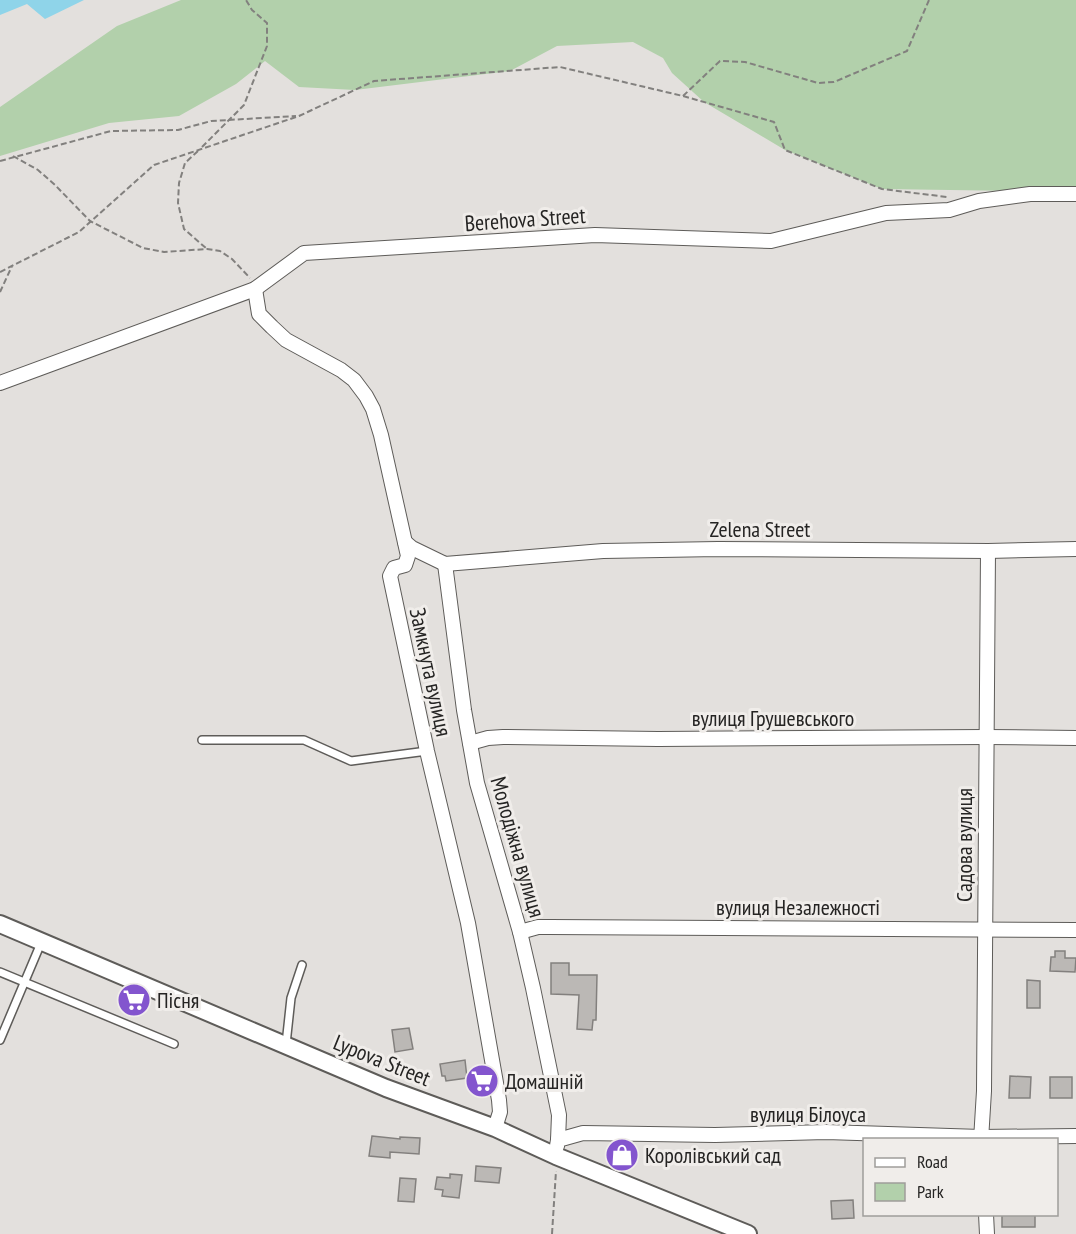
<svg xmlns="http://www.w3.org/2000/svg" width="1076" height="1234" font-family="'PT Sans Narrow',sans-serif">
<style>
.green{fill:#b2d0ab}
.water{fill:#8fd4e9}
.building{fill:#bbb8b5;stroke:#83807e;stroke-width:1.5}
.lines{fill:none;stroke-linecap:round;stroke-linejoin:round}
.service-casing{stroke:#5e5c59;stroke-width:10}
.minor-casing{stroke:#5e5c59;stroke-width:16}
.tertiary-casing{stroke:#5e5c59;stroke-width:20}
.path{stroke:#82807e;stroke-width:2;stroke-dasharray:6 3;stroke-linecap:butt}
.service{stroke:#fff;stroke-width:7}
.minor{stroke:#fff;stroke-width:14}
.tertiary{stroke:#fff;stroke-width:16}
.labels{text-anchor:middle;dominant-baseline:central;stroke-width:6;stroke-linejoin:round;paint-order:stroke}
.street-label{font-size:22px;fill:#252423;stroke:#f0edea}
.poi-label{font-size:22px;fill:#252423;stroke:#f0edea;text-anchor:start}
</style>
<rect width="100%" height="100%" fill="#e3e0dd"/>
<!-- green -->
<polygon class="green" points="181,0 1076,0 1076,192 882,189 785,150 704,102 672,73 663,58 633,42 557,46 510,71 355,90 299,87 265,61 236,84 179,116 109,123 0,156 0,107 117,26"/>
<!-- water -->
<polygon class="water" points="0,0 84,0 45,19 27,4 0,15"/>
<!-- building -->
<g class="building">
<polygon points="1055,951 1065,951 1065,958 1076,958 1075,972 1050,971 1051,957 1055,957"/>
<polygon points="551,963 569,963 569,975 597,975 596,1020 593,1020 592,1030 577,1029 579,995 551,994"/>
<polygon points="1027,980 1040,981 1040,1008 1027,1008"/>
<polygon points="409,1028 413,1049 395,1052 392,1030"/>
<polygon points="465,1060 467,1078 446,1081 445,1076 442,1076 440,1064"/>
<polygon points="1010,1076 1031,1077 1030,1098 1009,1098"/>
<rect x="1050" y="1077" width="22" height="21"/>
<polygon points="372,1136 400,1139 400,1137 420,1138 419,1154 390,1152 390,1158 369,1156"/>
<polygon points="476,1166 501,1168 499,1183 475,1181"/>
<polygon points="450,1174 462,1175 459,1198 442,1196 443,1190 435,1189 437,1177 450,1178"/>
<polygon points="400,1178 416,1179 414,1202 398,1201"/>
<polygon points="853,1200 854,1218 832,1219 831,1201"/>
<rect x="1002" y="1215" width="33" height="12"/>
</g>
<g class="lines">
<defs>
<g id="service">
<polyline points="202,740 304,740 351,761 427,751"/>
<polyline points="0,972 174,1044"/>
<polyline points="0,1040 41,943"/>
<polyline points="286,1044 291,998 302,965"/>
</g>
<g id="minor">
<polyline points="255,289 259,314 272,327 286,340 341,370 354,380 366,396 373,409 381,435 408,556 405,565 394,568 390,576 427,751 468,923 499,1100 500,1112 495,1128"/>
<polyline points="0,383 255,289 304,253 595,235 771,241 886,213 949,210 979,201 1030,194 1076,194"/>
<polyline points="405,542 412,548 445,564 603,551 718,549 988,551 1076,549"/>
<polyline points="445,564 464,710 477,783 520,932 533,988 559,1115 558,1140"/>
<polyline points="470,743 488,738 503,737 658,739 986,737 1076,738"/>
<polyline points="520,932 538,927 550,927 1076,930"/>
<polyline points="981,1140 984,1091 988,551"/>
<polyline points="557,1146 558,1140 583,1133 715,1135 826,1132 981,1137 1076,1136"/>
<polyline points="986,1214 987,1234"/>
</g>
<polyline id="tertiary" points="0,924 386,1088 495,1128 556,1156 748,1234"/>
</defs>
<!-- service casing -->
<use href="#service" class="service-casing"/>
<!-- minor casing -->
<use href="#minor" class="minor-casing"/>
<!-- tertiary casing -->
<use href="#tertiary" class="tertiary-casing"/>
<!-- path -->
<g class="path">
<polyline points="683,96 720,61 745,62 818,83 834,82 907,51 929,0"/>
<polyline points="202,147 244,105 267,46 267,23 252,10 246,0"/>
<polyline points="198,151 185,163 179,183 178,203 184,229 207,249"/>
<polyline points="13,156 38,170 55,185 90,221 143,248 164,252 207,249 220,251 232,259 250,278"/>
<polyline points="0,161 111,131 178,130 211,121 296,116"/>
<polyline points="0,272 79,232 154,165 299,116 374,81 560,67 683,96 774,122 785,150 882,189 947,197"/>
<polyline points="0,292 12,266"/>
<polyline points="552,1234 556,1171"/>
</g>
<!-- service -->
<use href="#service" class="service"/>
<!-- minor -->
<use href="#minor" class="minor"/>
<!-- tertiary -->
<use href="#tertiary" class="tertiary"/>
</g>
<!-- icons -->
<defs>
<symbol id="supermarket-disc" viewBox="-11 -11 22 22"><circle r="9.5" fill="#8355ce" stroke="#f0edea"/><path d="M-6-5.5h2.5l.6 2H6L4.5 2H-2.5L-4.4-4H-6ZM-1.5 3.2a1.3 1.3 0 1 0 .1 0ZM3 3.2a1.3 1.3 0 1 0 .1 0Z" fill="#fff"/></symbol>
<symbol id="shop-disc" viewBox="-11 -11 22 22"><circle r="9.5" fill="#8355ce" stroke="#f0edea"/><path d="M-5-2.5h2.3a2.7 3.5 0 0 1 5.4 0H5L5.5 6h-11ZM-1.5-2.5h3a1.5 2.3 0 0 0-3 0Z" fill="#fff"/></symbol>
</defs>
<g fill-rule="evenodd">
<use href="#supermarket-disc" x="115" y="981" width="38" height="38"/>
<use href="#supermarket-disc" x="463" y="1062" width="38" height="38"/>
<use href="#shop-disc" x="603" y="1136" width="38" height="38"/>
</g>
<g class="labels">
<!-- street labels -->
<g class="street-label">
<text transform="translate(525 219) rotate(-4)">Berehova Street</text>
<text x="760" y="529">Zelena Street</text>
<text transform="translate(431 672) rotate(78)">Замкнута вулиця</text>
<text x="773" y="718">вулиця Грушевського</text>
<text transform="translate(964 845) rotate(-90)">Садова вулиця</text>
<text transform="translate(518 847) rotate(74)">Молодіжна вулиця</text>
<text x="798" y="907">вулиця Незалежності</text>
<text transform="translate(382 1060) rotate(22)">Lypova Street</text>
<text x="808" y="1114">вулиця Білоуса</text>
</g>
<!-- poi labels -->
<g class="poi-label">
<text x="157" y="1000">Пісня</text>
<text x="505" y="1081">Домашній</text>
<text x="645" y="1155">Королівський сад</text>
</g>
</g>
<!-- legend -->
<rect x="863" y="1138" width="195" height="78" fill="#f0edea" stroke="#9f9d9a" stroke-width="1.5"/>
<rect x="875" y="1158" width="30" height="9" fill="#ffffff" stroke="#9f9d9a" stroke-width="1.5"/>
<text x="917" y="1168" font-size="18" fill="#252423">Road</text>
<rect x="875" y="1183" width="30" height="18" fill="#b2d0ab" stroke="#9f9d9a" stroke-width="1.5"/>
<text x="917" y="1198" font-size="18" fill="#252423">Park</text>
</svg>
